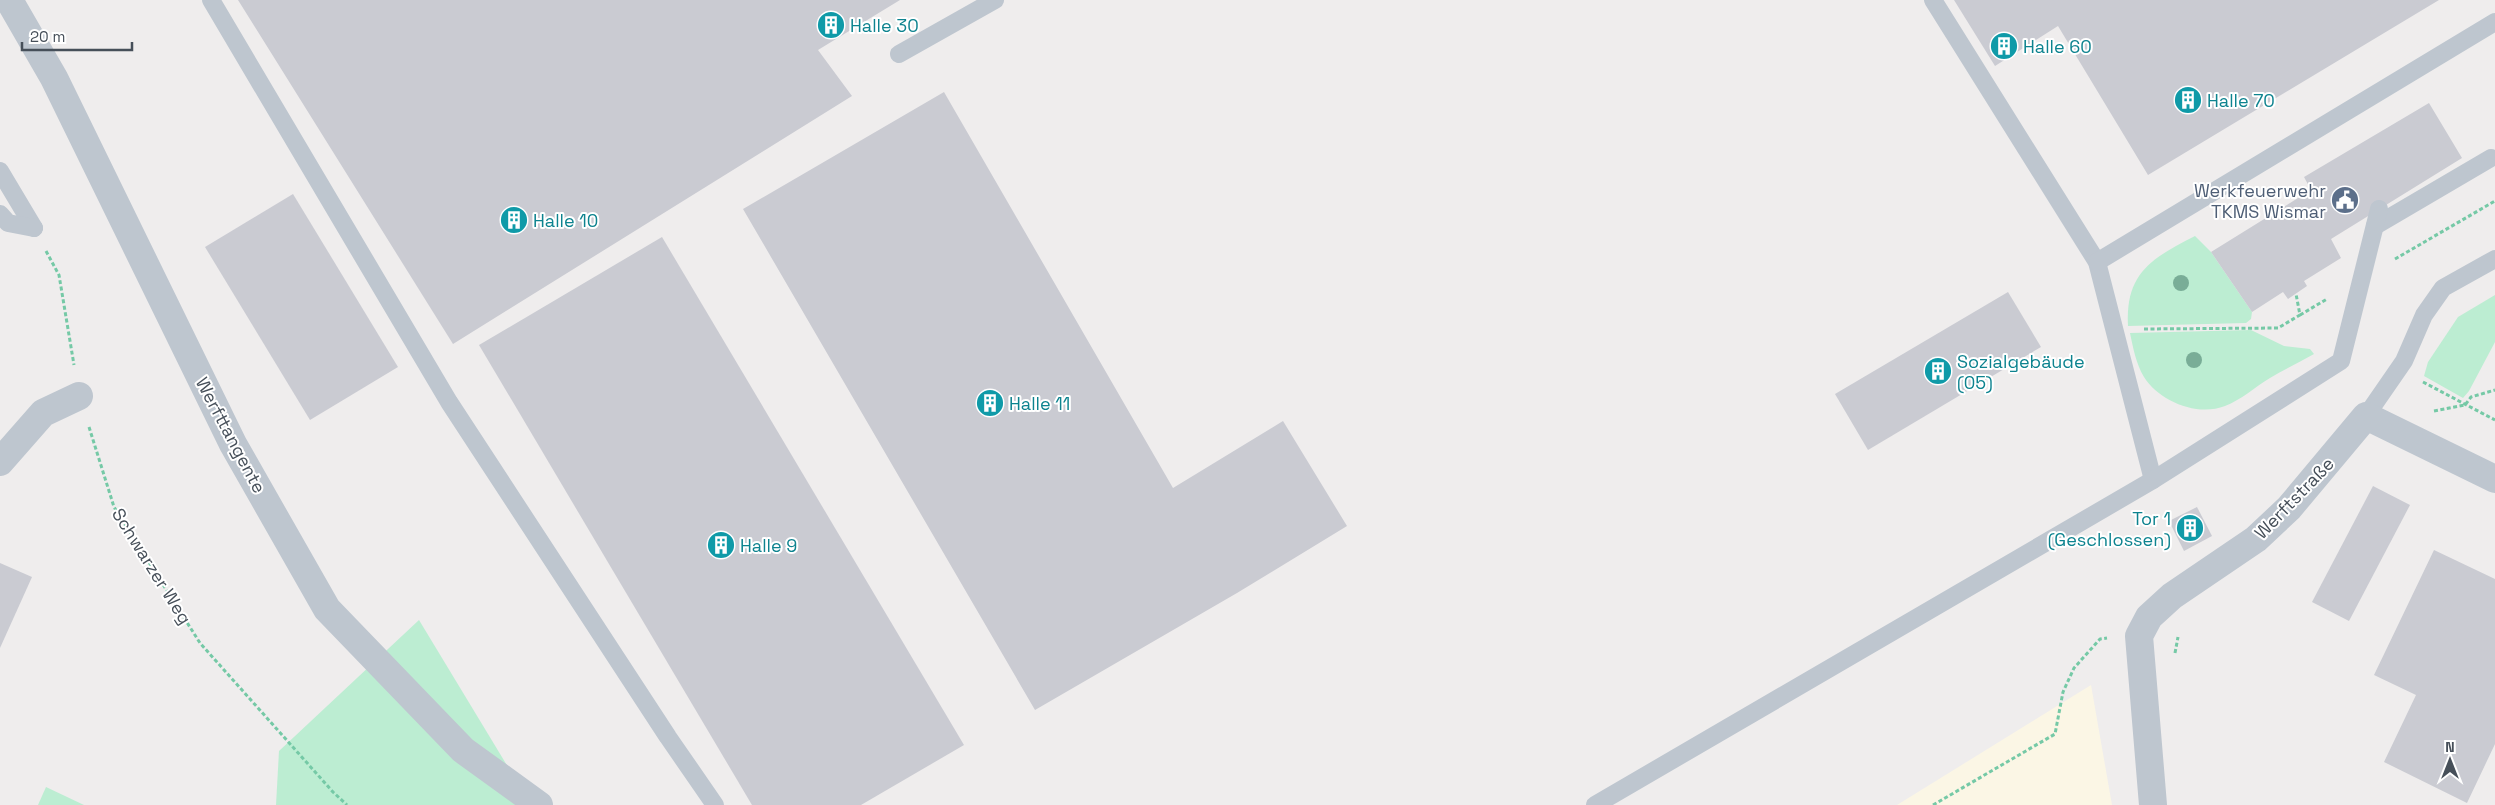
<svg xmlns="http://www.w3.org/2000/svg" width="2495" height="805" font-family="'Space Grotesk',sans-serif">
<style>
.commercial{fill:#fbf6e5}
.green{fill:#bcedd2}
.building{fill:#cacbd2}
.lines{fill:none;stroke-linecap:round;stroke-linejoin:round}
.path{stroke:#75c9a6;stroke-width:3;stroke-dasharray:4 2.5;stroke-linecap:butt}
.service{stroke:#bec6cf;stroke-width:18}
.minor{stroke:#bec6cf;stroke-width:28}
.tree{fill:#79ad97}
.labels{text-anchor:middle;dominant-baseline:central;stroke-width:4;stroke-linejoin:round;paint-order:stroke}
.culture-label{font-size:18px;fill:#0d838f;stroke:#fff;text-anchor:start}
.service-label{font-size:18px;fill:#4e5e75;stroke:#fff;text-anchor:end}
.street-label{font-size:18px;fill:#464f59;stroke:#fff}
</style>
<rect width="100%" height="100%" fill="#efeded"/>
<!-- commercial -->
<polygon class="commercial" points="2091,685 2112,805 1897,805"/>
<!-- green -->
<g class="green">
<path d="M2195,236L2211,252L2252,312L2251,319L2246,323L2128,326C2125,273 2152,258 2195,236Z"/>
<polygon points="2495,295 2495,342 2469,391 2463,398 2424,376 2428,362 2458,317"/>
<path d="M2251,330L2284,346L2310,349L2314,354C2300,362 2285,369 2270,378C2255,387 2241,400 2225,406C2197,417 2159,401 2144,377C2136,364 2133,347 2130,333Z"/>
<polygon points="419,620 531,805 276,805 279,751"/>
<polygon points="46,787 84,805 38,805"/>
</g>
<!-- building -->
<g class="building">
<polygon points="238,0 900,0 818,50 852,96 453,344"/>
<polygon points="1954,0 2439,0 2148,175 2058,26 1995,66"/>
<polygon points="944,92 1173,488 1283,421 1347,526 1237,593 1035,710 743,209"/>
<polygon points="2429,103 2462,158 2331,239 2341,258 2304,281 2307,286 2288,299 2283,292 2252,312 2211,252 2311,190 2304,177"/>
<polygon points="293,194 398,367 310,420 205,247"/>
<polygon points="662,237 964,745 861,805 752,805 479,345"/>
<polygon points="2008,292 2041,347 1868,450 1835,394"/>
<polygon points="2373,486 2410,505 2349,621 2312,602"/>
<polygon points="2197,507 2212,536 2184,551 2169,521"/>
<polygon points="2434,550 2495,579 2495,744 2467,803 2384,762 2416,695 2374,675"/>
<polygon points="0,563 32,577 0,648"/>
</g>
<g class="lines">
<!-- path -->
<g class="path">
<polyline points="46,251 59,275 74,365"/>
<polyline points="2395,259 2495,201"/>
<polyline points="2300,315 2327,299"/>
<polyline points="2144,329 2278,328 2300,315 2296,294"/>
<polyline points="2423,382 2495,420"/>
<polyline points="2434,411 2465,405 2471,397 2495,390"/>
<polyline points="89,427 114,507 200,643 333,792 347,805"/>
<polyline points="2175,653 2178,637"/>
<polyline points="1933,805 2055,734 2063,692 2074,668 2100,639 2107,638"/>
</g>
<!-- service -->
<g class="service">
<polyline points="211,0 449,402 668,737 715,805"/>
<polyline points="1933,0 2097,262 2153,480"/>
<polyline points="899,54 995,0"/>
<polyline points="0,171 34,228"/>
<polyline points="0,214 8,223 34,228"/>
<polyline points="2375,226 2491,158"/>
<polyline points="2097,262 2495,22"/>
<polyline points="2366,416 2404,361 2424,315 2443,288 2495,259"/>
<polyline points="1595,805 2153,480 2341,361 2379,209"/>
</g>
<!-- minor -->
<g class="minor">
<polyline points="9,0 54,78 233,444 327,609 463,750 539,805"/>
<polyline points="0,462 43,413 79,396"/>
<polyline points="2153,805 2139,636 2149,617 2172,596 2256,539 2289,508 2366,416 2495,479"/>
</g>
</g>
<!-- trees -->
<g class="tree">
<circle cx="2181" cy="283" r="8"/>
<circle cx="2194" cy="360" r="8"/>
</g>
<!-- icons -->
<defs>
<symbol id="building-disc" viewBox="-11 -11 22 22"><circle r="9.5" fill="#0f9aa8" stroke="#fff"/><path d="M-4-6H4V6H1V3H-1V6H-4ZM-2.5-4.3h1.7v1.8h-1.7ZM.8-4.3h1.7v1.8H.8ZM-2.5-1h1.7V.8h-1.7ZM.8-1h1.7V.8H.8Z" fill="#fff"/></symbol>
<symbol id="civic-disc" viewBox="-11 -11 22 22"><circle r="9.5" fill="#5c6f8a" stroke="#fff"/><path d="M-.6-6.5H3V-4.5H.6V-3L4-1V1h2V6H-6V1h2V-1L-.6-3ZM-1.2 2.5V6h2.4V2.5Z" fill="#fff"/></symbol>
</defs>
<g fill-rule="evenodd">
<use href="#building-disc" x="815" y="9" width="32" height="32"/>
<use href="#building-disc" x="1988" y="30" width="32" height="32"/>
<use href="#building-disc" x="2172" y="84" width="32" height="32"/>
<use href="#civic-disc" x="2329" y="184" width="32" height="32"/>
<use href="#building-disc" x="498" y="204" width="32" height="32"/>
<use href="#building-disc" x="1922" y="355" width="32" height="32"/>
<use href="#building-disc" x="974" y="387" width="32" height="32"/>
<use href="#building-disc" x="2174" y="512" width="32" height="32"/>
<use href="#building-disc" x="705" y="529" width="32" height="32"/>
</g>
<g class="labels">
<!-- culture labels -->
<g class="culture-label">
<text x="850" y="25">Halle 30</text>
<text x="2023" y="46">Halle 60</text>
<text x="2207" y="100">Halle 70</text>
<text x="533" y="220">Halle 10</text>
<text x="1957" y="361">Sozialgebäude<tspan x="1957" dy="21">(05)</tspan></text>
<text x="1009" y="403">Halle 11</text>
<text x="2171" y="518" text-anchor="end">Tor 1<tspan x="2171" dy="21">(Geschlossen)</tspan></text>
<text x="740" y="545">Halle 9</text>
</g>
<!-- service labels -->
<g class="service-label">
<text x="2326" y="190">Werkfeuerwehr<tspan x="2326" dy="21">TKMS Wismar</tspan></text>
</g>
<!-- street labels -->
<g class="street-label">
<text transform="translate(231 435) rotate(62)">Werfttangente</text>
<text transform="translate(2294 498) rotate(-46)">Werftstraße</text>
<text transform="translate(152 566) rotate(58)">Schwarzer Weg</text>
</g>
</g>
<!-- north arrow -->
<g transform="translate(2450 760)" stroke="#ffffff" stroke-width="4" paint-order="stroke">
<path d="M0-4L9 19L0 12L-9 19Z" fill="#464f59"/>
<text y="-8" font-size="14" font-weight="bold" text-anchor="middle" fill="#464f59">N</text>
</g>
<!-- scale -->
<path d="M22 42v8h110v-8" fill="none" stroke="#464f59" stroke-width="2.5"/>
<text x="30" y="42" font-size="15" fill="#464f59" stroke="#ffffff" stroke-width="4" paint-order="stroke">20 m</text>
</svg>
